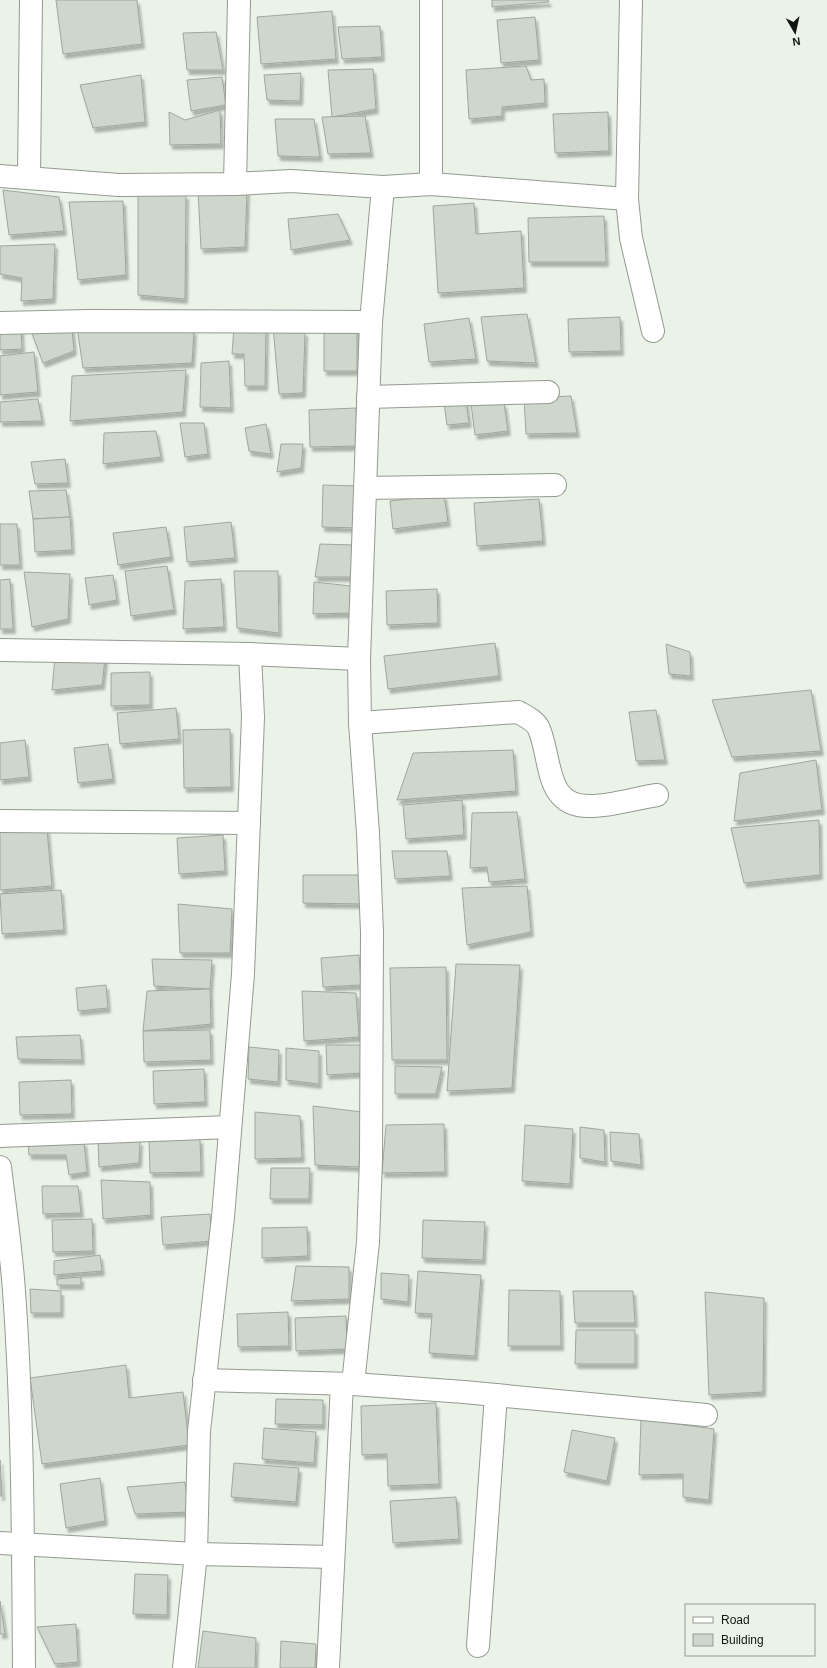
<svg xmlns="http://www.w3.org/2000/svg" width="827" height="1668" font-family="Arial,sans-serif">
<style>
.building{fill:#cfd7cd;stroke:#9fa79d;filter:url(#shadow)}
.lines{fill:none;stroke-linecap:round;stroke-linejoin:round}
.street-casing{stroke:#939a90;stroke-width:24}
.street{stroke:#fff;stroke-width:22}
</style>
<defs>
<filter id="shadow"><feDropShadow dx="2.5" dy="4.5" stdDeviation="1" flood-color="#0004"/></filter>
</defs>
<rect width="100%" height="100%" fill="#ebf3e8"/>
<!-- building -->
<g class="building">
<polygon points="56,0 137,0 142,44 63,54"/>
<polygon points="492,0 548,0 549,2 492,7"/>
<polygon points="332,11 336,59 261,64 257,17"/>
<polygon points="535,17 539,60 501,63 497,20"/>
<polygon points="380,26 382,57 342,59 338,27"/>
<polygon points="216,32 223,70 187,70 183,33"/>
<polygon points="526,66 531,80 544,79 545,103 502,107 502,116 469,119 466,70"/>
<polygon points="373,69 376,109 332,117 328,70"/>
<polygon points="301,73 300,101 267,100 264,75"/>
<polygon points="141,75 145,122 93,128 80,85"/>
<polygon points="222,77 226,105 191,111 187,80"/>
<polygon points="220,110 221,144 170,145 169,112 185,120"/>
<polygon points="608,112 609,151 555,153 553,114"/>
<polygon points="365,116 371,153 328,154 322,117"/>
<polygon points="275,119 314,119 320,157 278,156"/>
<polygon points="247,189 245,247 201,249 198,190"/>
<polygon points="3,190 59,197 64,231 9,235"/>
<polygon points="138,194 186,195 185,299 138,295"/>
<polygon points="123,201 126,275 78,280 69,202"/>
<polygon points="474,203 476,234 521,231 524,288 438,293 433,206"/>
<polygon points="338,214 350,240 291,250 288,219"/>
<polygon points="604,216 606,262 529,262 528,218"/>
<polygon points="55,244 53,299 21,301 22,278 0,274 0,246"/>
<polygon points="527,314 536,363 487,361 481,317"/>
<polygon points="620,317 621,351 569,352 568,319"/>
<polygon points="469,318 476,359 429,362 424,324"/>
<polygon points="234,326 266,329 265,386 245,386 244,354 232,354"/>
<polygon points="324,326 357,330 357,371 324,371"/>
<polygon points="77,327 194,330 192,363 83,368"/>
<polygon points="273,327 305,332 303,393 279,394"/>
<polygon points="0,328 21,329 22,349 0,350"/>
<polygon points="72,329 74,351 43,363 31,331"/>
<polygon points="34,352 38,392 0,395 0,356"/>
<polygon points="229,361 231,408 200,407 201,363"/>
<polygon points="186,370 183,412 70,421 72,376"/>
<polygon points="443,395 465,395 469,423 447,425"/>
<polygon points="571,396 577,433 526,434 524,398"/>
<polygon points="38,399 42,421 0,422 0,402"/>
<polygon points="504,403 508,431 475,435 471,404"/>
<polygon points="356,408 357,446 310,447 309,410"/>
<polygon points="180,423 204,423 208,454 185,457"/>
<polygon points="266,424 271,454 249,451 245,428"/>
<polygon points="156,431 161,457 103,464 104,433"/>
<polygon points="281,444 303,444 301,468 277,472"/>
<polygon points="65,459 68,483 35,484 31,462"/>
<polygon points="323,485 360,486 359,528 322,527"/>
<polygon points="66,490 70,517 33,519 29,491"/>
<polygon points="444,495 448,522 393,529 390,501"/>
<polygon points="539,499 543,541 477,546 474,503"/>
<polygon points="70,517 72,550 35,552 33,519"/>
<polygon points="231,522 235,558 187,562 184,527"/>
<polygon points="0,524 17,524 20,565 0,565"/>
<polygon points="166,527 171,557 118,565 113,533"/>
<polygon points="320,544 355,545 352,577 315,577"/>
<polygon points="167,566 174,610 131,616 125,571"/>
<polygon points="234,571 278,571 279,633 237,628"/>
<polygon points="24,572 70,574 68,619 32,627"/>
<polygon points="113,575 117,600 89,605 85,578"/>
<polygon points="10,579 13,629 0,629 0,580"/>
<polygon points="221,579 224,627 183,629 185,581"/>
<polygon points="314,582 351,586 350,613 313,614"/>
<polygon points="437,589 438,623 387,625 386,591"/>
<polygon points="495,643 499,676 388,689 384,656"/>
<polygon points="666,644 690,652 691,676 669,674"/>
<polygon points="55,656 105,659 102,685 52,690"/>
<polygon points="150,672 150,705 111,706 111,673"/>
<polygon points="811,690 821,751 732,757 712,700"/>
<polygon points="176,708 179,739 120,744 117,713"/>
<polygon points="656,710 665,760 636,761 629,712"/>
<polygon points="230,729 231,787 184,788 183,730"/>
<polygon points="25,740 29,777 0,780 0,743"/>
<polygon points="108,744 113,779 78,783 74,748"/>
<polygon points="513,750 516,791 397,800 413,753"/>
<polygon points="816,760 822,810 734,821 740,773"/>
<polygon points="462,800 464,835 406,839 403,805"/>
<polygon points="517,812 525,879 489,882 487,867 470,868 472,813"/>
<polygon points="819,820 820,875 744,883 731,828"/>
<polygon points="47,829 52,886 0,890 0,832"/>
<polygon points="223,835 225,871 179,874 177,838"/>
<polygon points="392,851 447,851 450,876 395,879"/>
<polygon points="303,875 362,875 362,904 303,903"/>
<polygon points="527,886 531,932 467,945 462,888"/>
<polygon points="61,890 64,930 2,934 0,894"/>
<polygon points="178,904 232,909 230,953 180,953"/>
<polygon points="359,955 361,985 323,987 321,958"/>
<polygon points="152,959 212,960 210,989 154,986"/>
<polygon points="456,964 520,965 512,1088 447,1091"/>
<polygon points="446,967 447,1060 392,1060 390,968"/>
<polygon points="106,985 108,1008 78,1011 76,988"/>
<polygon points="210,989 211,1024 143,1031 147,991"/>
<polygon points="302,991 356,993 359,1037 304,1041"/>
<polygon points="210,1030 211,1060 144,1062 143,1031"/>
<polygon points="80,1035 82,1060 18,1059 16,1037"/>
<polygon points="326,1045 363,1045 362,1073 327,1075"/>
<polygon points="249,1047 279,1050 278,1082 248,1079"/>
<polygon points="286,1048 319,1051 319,1084 286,1080"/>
<polygon points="395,1066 442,1067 436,1094 395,1094"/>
<polygon points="204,1069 205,1102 154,1104 153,1071"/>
<polygon points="71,1080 72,1114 20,1115 19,1082"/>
<polygon points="313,1106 362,1112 359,1167 315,1165"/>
<polygon points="255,1112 300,1116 302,1158 255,1159"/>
<polygon points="444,1124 445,1172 382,1173 386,1125"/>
<polygon points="525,1125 573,1129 570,1184 522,1181"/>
<polygon points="580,1127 604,1130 605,1162 580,1158"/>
<polygon points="610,1132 639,1134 641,1165 611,1161"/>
<polygon points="98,1139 140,1141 139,1163 99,1167"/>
<polygon points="200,1139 201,1172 150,1173 149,1140"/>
<polygon points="28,1142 84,1142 87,1172 69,1175 66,1155 29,1155"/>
<polygon points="271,1168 310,1168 309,1199 270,1199"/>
<polygon points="101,1180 150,1182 151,1215 103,1219"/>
<polygon points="42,1186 78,1186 81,1213 43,1214"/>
<polygon points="210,1214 212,1241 163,1245 161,1217"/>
<polygon points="92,1219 93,1251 53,1252 52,1220"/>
<polygon points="423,1220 485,1222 483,1260 422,1258"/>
<polygon points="307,1227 308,1256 262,1258 262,1228"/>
<polygon points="100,1255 102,1271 54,1275 54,1261"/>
<polygon points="296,1266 349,1267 349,1299 291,1301"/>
<polygon points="418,1271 481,1275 475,1356 429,1353 432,1314 415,1313"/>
<polygon points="381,1273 409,1275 408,1302 381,1299"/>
<polygon points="81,1277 81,1285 57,1285 57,1279"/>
<polygon points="30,1289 61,1291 61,1313 31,1313"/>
<polygon points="509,1290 560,1291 561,1346 508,1346"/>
<polygon points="573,1291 633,1291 635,1323 575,1323"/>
<polygon points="705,1292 764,1298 763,1392 709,1395"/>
<polygon points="288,1312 289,1346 238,1347 237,1314"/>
<polygon points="346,1316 347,1349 296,1351 295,1318"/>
<polygon points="576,1330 635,1330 635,1364 575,1364"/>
<polygon points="126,1365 129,1398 183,1392 189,1445 42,1464 30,1378"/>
<polygon points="276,1399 323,1400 323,1425 275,1424"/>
<polygon points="436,1403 439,1484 388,1486 387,1454 362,1455 361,1406"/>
<polygon points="641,1419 714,1429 709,1500 683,1497 683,1474 639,1475"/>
<polygon points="264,1428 316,1432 314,1463 262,1459"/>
<polygon points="572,1430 615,1438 607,1481 564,1472"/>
<polygon points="0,1460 2,1496 0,1496"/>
<polygon points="234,1463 299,1468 296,1502 231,1497"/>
<polygon points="100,1478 105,1521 66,1528 60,1484"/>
<polygon points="185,1482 189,1512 135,1514 127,1487"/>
<polygon points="456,1497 459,1539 393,1543 390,1501"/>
<polygon points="135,1574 168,1575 167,1615 133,1614"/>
<polygon points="0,1601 5,1634 0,1634"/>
<polygon points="76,1624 78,1662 55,1664 37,1627"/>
<polygon points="203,1631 256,1638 255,1668 198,1668"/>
<polygon points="281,1641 316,1644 315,1668 280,1668"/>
</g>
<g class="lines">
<defs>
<g id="street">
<polyline points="431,0 431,184"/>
<polyline points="631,0 627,199 631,238 653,331"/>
<polyline points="0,176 119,185 235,184 291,181 383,187 431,184 627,199"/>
<polyline points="29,177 31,0"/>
<polyline points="235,184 239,0"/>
<polyline points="0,323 88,321 371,322"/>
<polyline points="368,397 548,392"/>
<polyline points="365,488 555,485"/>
<polyline points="0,650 250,654 359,659"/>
<path d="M360,723L518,712C525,716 536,721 539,729C552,759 544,808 591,806C612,806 636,798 657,795"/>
<polyline points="0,821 249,823"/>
<polyline points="0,1136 230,1127"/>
<path d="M0,1167C5,1208 11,1249 14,1291C23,1416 23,1542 24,1668"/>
<polyline points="204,1380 353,1384 464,1392 706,1415"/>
<polyline points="353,1384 368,1242 371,1159 372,932 368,833 360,723 359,659 371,322 383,187"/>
<polyline points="0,1543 196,1554 333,1557"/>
<polyline points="478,1646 496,1395"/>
<polyline points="184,1668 196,1554 199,1431 223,1217 243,974 253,717 250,654"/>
<polyline points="328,1668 342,1384"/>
</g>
</defs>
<!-- street casing -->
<use href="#street" class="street-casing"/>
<!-- street -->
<use href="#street" class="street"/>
</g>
<!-- legend -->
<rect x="685" y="1604" width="130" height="52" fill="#ebf3e8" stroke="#949a92"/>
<rect x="693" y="1617" width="20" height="6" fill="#ffffff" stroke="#949a92"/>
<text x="721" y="1624" font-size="12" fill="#121512">Road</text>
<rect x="693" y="1634" width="20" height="12" fill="#cfd7cd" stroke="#949a92"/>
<text x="721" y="1644" font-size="12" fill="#121512">Building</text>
<!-- north arrow -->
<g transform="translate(795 32) rotate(171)" stroke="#ebf3e8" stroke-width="3" paint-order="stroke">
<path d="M0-3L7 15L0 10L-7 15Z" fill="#121512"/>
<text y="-6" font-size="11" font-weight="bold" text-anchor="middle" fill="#121512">N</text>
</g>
</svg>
